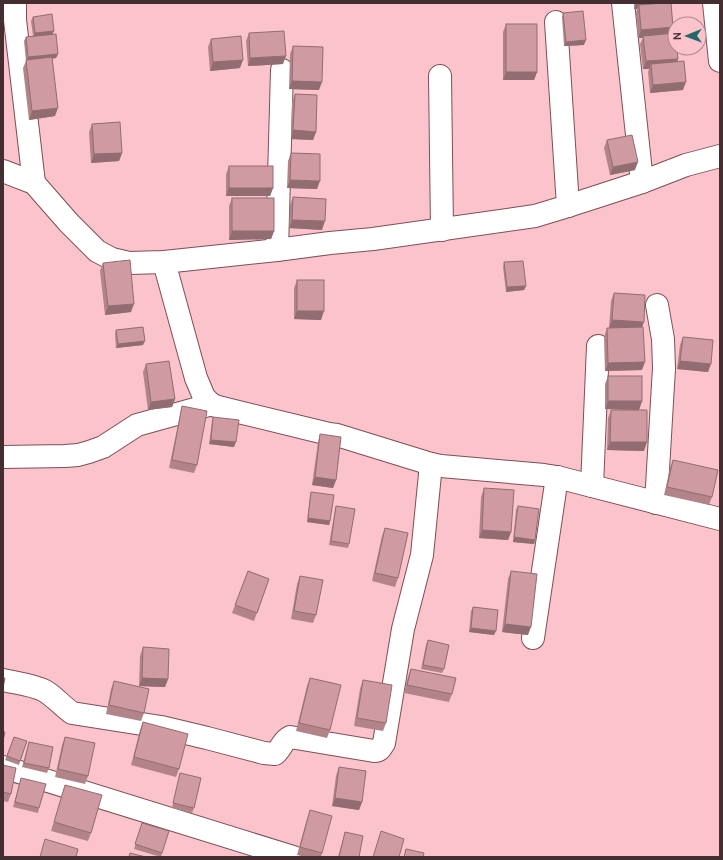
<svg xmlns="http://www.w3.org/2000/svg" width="723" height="860" font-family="Cabin,sans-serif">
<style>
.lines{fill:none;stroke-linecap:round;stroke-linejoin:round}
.street-casing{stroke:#7e4e56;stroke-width:24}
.street{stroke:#fff;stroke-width:22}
.wall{fill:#b2848a}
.shaded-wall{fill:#916c71}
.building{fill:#cf9aa1;stroke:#916c71}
</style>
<rect width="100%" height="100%" fill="#fbc3cb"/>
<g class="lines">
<defs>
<g id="street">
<polyline points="15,3 15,20 34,183"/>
<polyline points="623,3 642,182"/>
<polyline points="714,3 720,61"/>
<polyline points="556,22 568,206"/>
<polyline points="440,76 442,230"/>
<polyline points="3,171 34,183 69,223 97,251 112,259 129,263 164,262 277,250 330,243 373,239 535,216 568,206 642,182 686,165 720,156"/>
<polyline points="277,250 282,70"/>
<polyline points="164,262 196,378 204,397 211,404 218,407 329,434 337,435 431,464 441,466 544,475 557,477 720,519"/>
<polyline points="3,457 65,456 78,455 89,452 103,447 137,425 209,405"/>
<polyline points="592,486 598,346"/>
<polyline points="656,503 664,368 663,339 657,305"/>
<polyline points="533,638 557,477"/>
<path d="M3,680C16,683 34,685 45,691C55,697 62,706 72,713L161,727L207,738L264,753L275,754C281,749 283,740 290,737L374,751C380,751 381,748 384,743L403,629L422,555L431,464"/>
<polyline points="3,767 293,857"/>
</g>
</defs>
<!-- street casing -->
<use href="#street" class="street-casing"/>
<!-- street -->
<use href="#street" class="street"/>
</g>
<!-- wall -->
<g class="wall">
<polygon points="634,3 671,3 673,27 671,33 678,59 677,62 683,90 650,93 648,72 649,69 643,69 640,44 643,38 638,38 636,13 637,9 634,9"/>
<polygon points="563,13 584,45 564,46 562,17"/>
<polygon points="33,17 54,31 52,34 58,54 56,58 52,59 55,116 29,120 23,68 26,61 24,41 26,37 33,36 31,21"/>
<polygon points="506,24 537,72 534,80 503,80 503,32"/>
<polygon points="249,33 283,64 248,66 246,41"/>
<polygon points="211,39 240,68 210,71 208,47"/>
<polygon points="293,46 319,90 289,89 290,54"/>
<polygon points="295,94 316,132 313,140 291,139 292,102"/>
<polygon points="92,124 122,153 119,161 91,163 89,132"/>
<polygon points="607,140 635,170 610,175 604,148"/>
<polygon points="291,153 317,189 287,188 288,161"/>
<polygon points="229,166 273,188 270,196 226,196 226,174"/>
<polygon points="293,197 322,230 289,228 290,205"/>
<polygon points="232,198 274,231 271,239 229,240 229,206"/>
<polygon points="504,262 526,286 524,290 506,292 503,267"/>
<polygon points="103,263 131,312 105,315 100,271"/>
<polygon points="297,280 321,320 294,319 294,288"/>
<polygon points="614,293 642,327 642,370 605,371 604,337 607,328 615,328 609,328 611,301"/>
<polygon points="116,330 143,345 116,348 115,334"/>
<polygon points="683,337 708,372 677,369 680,345"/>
<polygon points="146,364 175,399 172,407 148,410 143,372"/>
<polygon points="608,376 642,401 639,410 605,409 605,384"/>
<polygon points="182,406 197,465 194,473 169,468 180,415"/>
<polygon points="611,410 644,451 607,450 608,418"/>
<polygon points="213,417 234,447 209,444 212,421"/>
<polygon points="320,434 336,480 333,488 312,485 318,442"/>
<polygon points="673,460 712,497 709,505 664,495 670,468"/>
<polygon points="484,488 511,532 508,540 479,538 481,497"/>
<polygon points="311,492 330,521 329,525 307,522 310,496"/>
<polygon points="336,506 349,544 348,548 329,545 335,510"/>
<polygon points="518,506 535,540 534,544 513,542 516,510"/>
<polygon points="385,528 398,578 395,587 372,581 382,536"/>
<polygon points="248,571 269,579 254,621 232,613"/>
<polygon points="511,571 528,635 502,632 508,579"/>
<polygon points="300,576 316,615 313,623 291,619 297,584"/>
<polygon points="473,607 494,635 469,632 471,611"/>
<polygon points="428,640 444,669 442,673 421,669 426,645"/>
<polygon points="143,647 168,679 165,687 139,686 140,656"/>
<polygon points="411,669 452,694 449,702 404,693 408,677"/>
<polygon points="310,678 330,730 327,738 296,731 307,686"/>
<polygon points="363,680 386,723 383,731 354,726 360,689"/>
<polygon points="114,681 144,713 141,721 106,714 111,689"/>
<polygon points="143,722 179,769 176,777 131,765 140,730"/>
<polygon points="14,737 27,741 19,765 5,760"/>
<polygon points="65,737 88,776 85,784 55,777 62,745"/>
<polygon points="29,742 49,768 47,773 22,767"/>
<polygon points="3,765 11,794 8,802 3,801"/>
<polygon points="339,767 362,802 359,810 332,806 336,776"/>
<polygon points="180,773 194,808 192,813 172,808"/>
<polygon points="21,778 39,808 38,813 13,807"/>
<polygon points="65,785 91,833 88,841 51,831"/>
<polygon points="310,810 322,853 321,857 305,857 297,855 307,819"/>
<polygon points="142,823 162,853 161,857 134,849"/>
<polygon points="345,832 359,857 338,857"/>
</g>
<!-- shaded-wall -->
<g class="shaded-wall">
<polygon points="636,3 661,3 639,5 637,9 634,9"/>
<polygon points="673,27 670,36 643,36 643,38 638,38 641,30"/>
<polygon points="54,31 52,35 33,38 35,33"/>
<polygon points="586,40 584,45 564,46 566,42"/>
<polygon points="58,54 56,58 26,61 28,57"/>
<polygon points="286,56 283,64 248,66 250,58"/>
<polygon points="678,59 675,67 651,64 649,69 643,69 646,61"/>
<polygon points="243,60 240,68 210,71 213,62"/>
<polygon points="506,72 537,72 534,80 503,80"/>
<polygon points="292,81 322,82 319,90 289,89"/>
<polygon points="686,82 683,90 650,93 653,85"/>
<polygon points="58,108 55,116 29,120 32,111"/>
<polygon points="293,130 316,132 313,140 291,139"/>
<polygon points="122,153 119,161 91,163 94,154"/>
<polygon points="638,162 635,170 610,175 613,167"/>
<polygon points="290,180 320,181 317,189 287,188"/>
<polygon points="229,188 273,188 270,196 226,196"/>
<polygon points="292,220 325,221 322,230 289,228"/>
<polygon points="232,231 274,231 271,239 229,240"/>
<polygon points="526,286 524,290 506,292 507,287"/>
<polygon points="134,304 131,312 105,315 108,306"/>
<polygon points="297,311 324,311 321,320 294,319"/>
<polygon points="612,320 644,322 641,330 609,328"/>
<polygon points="145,341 143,345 116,348 118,344"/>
<polygon points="680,361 711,364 708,372 677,369"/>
<polygon points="645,362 642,370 605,371 608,363"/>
<polygon points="175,399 172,407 148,410 151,402"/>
<polygon points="608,401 642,401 639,410 605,409"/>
<polygon points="211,440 236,442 234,447 209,444"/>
<polygon points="610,442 647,442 644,451 607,450"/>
<polygon points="315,477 336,480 333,488 312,485"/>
<polygon points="308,518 330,521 329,525 307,522"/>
<polygon points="482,530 511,532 508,540 479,538"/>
<polygon points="514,537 535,540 534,544 513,542"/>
<polygon points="505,624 531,627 528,635 502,632"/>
<polygon points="471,628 496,631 494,635 469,632"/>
<polygon points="142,678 168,679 165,687 139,686"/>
<polygon points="335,798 362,802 359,810 332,806"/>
</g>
<!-- building -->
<g class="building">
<polygon points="663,3 671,3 673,27 641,30 639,5"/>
<polygon points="583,11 586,40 566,42 563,13"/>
<polygon points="52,14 54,31 35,33 33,17"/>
<rect x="506" y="24" width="31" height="48"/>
<polygon points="284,31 286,56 250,58 249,33"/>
<polygon points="675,33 675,48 677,48 678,59 646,61 643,36"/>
<polygon points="56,34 58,54 28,57 26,37"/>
<polygon points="241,36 243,60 213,62 211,39"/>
<polygon points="293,46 323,47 322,82 292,81"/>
<polygon points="52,57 58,108 32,111 26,60"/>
<polygon points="684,61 686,82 653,85 651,64"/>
<polygon points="295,94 317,95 316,132 293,130"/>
<polygon points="120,122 122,153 94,154 92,124"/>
<polygon points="632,135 638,162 613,167 607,140"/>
<polygon points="291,153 320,154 320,181 290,180"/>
<rect x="229" y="166" width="44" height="22"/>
<polygon points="293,197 326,199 325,221 292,220"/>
<rect x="232" y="198" width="42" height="33"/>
<polygon points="130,260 134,304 108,306 103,263"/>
<polygon points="523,261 526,286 507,287 504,262"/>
<rect x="297" y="280" width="27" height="31"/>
<polygon points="614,293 645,295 644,322 612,320"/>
<polygon points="143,327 145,341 118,344 116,330"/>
<polygon points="643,327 645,362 608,363 607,328"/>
<polygon points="683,337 713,340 711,364 680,361"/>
<polygon points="169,361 175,399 151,402 146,364"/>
<rect x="608" y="376" width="34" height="25"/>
<polygon points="182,406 207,411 197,465 172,460"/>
<polygon points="611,410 647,410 647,442 610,442"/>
<polygon points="213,417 239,420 236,442 211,440"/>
<polygon points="320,434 341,437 336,480 315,477"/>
<polygon points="673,460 718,470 712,497 667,487"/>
<polygon points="484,488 514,490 511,532 482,530"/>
<polygon points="311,492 334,495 330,521 308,518"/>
<polygon points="336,506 355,509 349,544 331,541"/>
<polygon points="518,506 539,509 535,540 514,537"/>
<polygon points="385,528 408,533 398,578 375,573"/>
<polygon points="248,571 269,579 257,613 235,605"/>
<polygon points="511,571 537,574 531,627 505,624"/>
<polygon points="300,576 323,580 316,615 294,611"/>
<polygon points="473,607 498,610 496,631 471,628"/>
<polygon points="428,640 449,645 444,669 423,665"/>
<polygon points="143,647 169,649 168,679 142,678"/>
<polygon points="411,669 456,678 452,694 407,685"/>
<polygon points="3,678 5,678 3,688"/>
<polygon points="310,678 341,685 330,730 299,723"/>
<polygon points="363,680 392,685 386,723 357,718"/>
<polygon points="114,681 149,689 144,713 109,705"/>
<polygon points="143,722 188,734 179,769 134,757"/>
<polygon points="3,732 5,732 3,741"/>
<polygon points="14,737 27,741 20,761 7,756"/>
<polygon points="65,737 95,743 88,776 58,769"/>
<polygon points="29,742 53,747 49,768 24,763"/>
<polygon points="3,765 16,768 11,794 3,792"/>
<polygon points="339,767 366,771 362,802 335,798"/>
<polygon points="180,773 201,778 194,808 173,803"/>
<polygon points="21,778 46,784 39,808 15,802"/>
<polygon points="65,785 102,795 91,833 54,822"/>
<polygon points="310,810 332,816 322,853 300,847"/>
<polygon points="142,823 169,831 162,853 135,844"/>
<polygon points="381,831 404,839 399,857 373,857"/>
<polygon points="345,832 363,836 359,857 339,857"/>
<polygon points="45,839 78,849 76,857 40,857"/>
<polygon points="406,849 424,853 423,857 404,857"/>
<polygon points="130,853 146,857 129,857"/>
</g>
<!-- border -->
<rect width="723" height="860" fill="none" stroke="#442e32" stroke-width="8"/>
<!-- north arrow -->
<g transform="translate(687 36) rotate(269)"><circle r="19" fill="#fbc3cb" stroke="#b2878e"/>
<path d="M0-3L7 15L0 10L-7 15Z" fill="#1f6a66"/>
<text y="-6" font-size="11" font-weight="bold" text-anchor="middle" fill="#442e32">N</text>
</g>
</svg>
